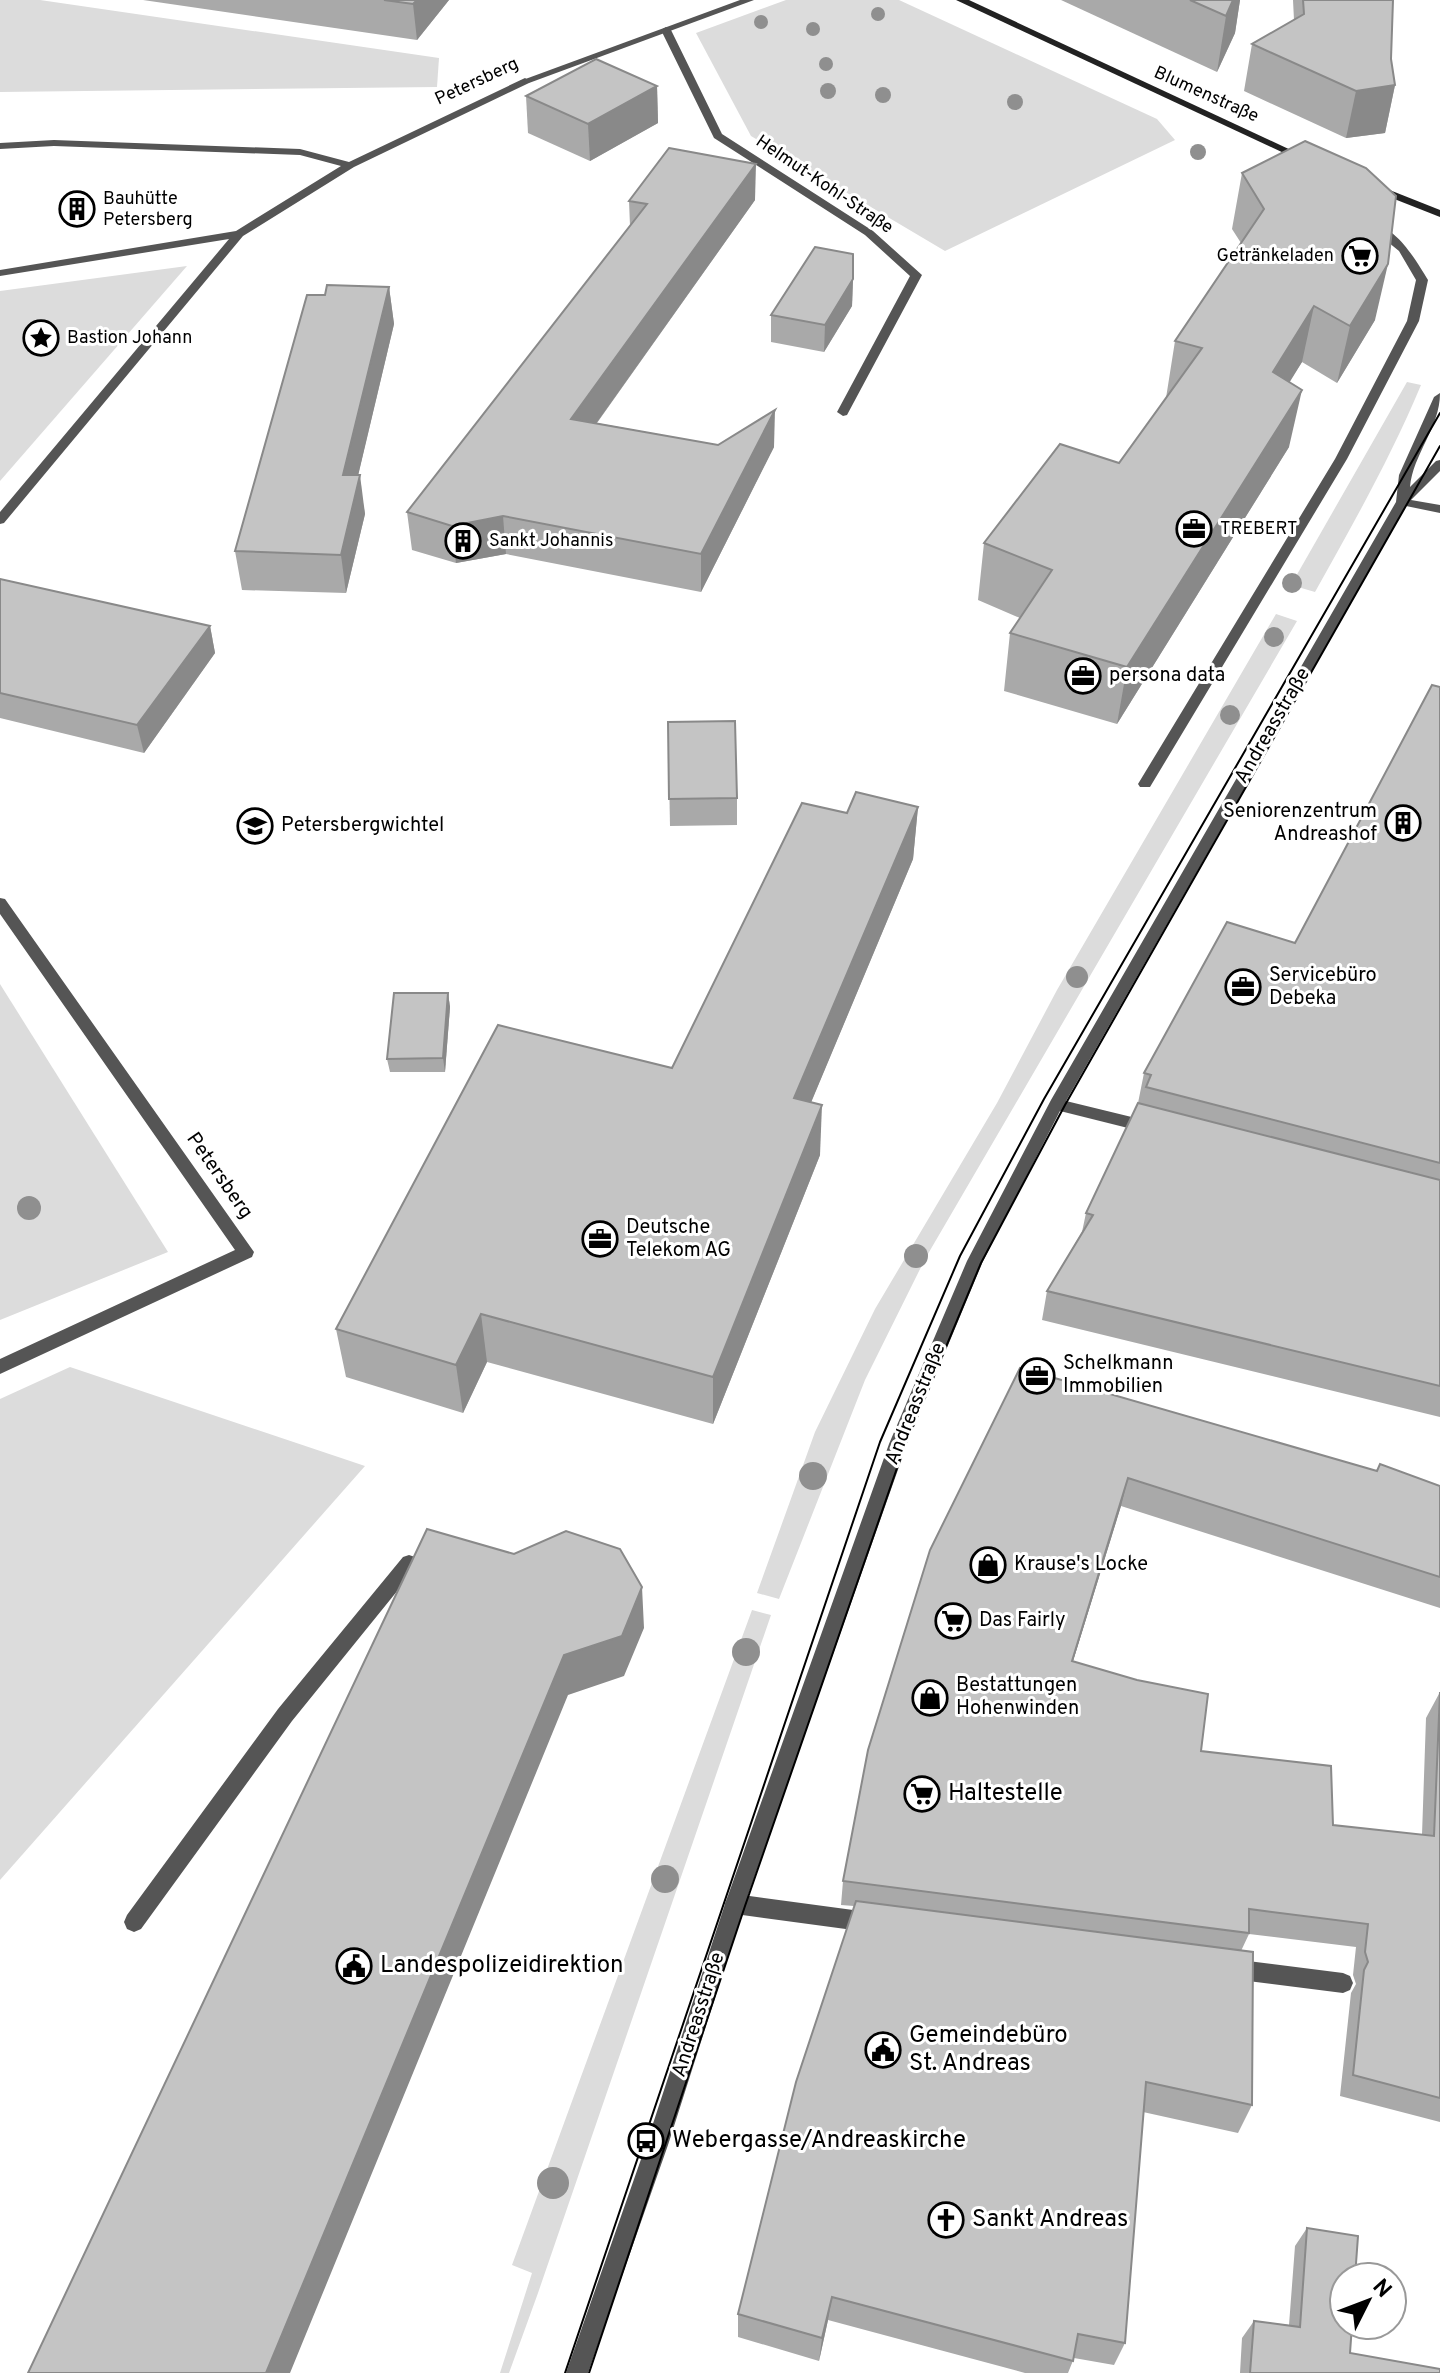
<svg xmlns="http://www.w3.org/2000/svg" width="1440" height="2373" font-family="Overpass,sans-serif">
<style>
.green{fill:#dcdcdc}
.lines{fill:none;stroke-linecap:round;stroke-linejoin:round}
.lane{fill:#555;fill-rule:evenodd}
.street{fill:#555;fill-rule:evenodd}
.secondary{fill:#222;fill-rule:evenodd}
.tram{stroke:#000;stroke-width:2}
.tree{fill:#8f8f8f}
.wall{fill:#a9a9a9}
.shaded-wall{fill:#898989}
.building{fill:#c4c4c4;stroke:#898989;stroke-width:2}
.labels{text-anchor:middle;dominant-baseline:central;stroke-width:6;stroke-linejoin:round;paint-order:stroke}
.far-street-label{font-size:18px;fill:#000;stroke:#fff}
.far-poi-label{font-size:18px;fill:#000;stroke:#fff;text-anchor:start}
.poi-label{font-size:20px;fill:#000;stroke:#fff;text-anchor:start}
.street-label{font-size:20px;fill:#000;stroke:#fff}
.near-poi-label{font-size:24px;fill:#000;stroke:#fff;text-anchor:start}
</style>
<rect width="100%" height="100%" fill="#fff"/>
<!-- green -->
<g class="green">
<polygon points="0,0 40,0 439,58 437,87 0,92"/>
<polygon points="786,0 899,0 1157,119 1175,140 945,251 751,136 696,33"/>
<polygon points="187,266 0,481 0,291"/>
<path d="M1407,382L1421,385C1391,457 1353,524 1315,592L1291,585Z"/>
<polygon points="1276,614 1297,621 925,1259 865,1380 779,1599 757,1593 815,1432 875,1309 997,1103 1057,990"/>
<polygon points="0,984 168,1252 0,1320"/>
<polygon points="70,1367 365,1466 0,1880 0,1399"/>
<polygon points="752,1610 771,1615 538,2293 509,2373 500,2373 532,2273 512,2265"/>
</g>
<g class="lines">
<!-- lane -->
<g class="lane">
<polygon points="666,27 671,30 722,134 873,231 922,275 847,415 843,416 837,412 910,276 865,235 714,138 661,30"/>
<polygon points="525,78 530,81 529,83 354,167 243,236 4,523 0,524 0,512 229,239 0,276 0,270 236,231 341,166 300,155 54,146 0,149 0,143 54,140 300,149 349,162"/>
<polygon points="0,898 5,899 254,1252 252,1257 0,1374 0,1359 235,1250 0,914"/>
<polygon points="409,1555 415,1557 418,1563 415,1569 292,1721 141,1929 134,1932 127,1929 124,1922 127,1915 278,1709 403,1557"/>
<polygon points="735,1894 868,1912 875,1915 878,1922 875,1929 868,1932 735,1914 728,1911 725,1904 728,1897"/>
<polygon points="1232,1959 1343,1973 1350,1976 1353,1983 1350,1990 1343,1993 1232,1979 1225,1976 1222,1969 1225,1962"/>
</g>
<!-- street -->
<g class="street">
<polygon points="740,0 754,0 529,83 520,81"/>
<path d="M1372,225C1395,224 1417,262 1428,280L1419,321L1347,459L1150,787H1140L1138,784L1335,459L1407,321L1416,280L1399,251L1372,229Z"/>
<path d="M1440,393C1440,428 1413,454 1410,487L1436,461L1440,460V471L1411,500L1440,505V513L1406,506L1066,1101L1148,1121L1156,1127L1148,1133L1060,1111L983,1261L907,1444L745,1904L668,2145L588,2373H566L646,2145L725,1904L889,1444L967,1261L1051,1100L1396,502L1399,475L1434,397Z"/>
</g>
<!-- secondary -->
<g class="secondary">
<polygon points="956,0 969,0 1310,159 1301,161"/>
<polygon points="1374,187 1382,187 1440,210 1440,217 1374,191"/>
</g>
<!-- tram -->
<g class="tram">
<polyline points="565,2373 880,1442 960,1256 1044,1099 1440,413"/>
<polyline points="589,2373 745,1906 905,1445 981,1263 1065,1105 1440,446"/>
</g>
</g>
<!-- trees -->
<g class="tree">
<circle cx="878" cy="14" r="7"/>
<circle cx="761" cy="22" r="7"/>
<circle cx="813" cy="29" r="7"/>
<circle cx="826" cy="64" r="7"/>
<circle cx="828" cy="91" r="8"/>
<circle cx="883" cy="95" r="8"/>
<circle cx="1015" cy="102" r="8"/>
<circle cx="1198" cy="152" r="8"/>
<circle cx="1292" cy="583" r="10"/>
<circle cx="1274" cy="637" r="10"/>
<circle cx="1230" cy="715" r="10"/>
<circle cx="1077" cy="977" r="11"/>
<circle cx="29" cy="1208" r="12"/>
<circle cx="916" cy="1256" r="12"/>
<circle cx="813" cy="1476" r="14"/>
<circle cx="746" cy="1652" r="14"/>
<circle cx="665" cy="1879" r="14"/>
<circle cx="553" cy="2183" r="16"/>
</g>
<!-- wall -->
<g class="wall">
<polygon points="143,0 449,0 417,40"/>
<polygon points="1061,0 1240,0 1235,33 1217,72"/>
<polygon points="1293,0 1393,0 1391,59 1395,85 1385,133 1346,138 1244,91 1252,44 1294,20"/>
<polygon points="657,86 658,123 590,161 528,133 526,96"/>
<polygon points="1242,173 1375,320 1337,383 1302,362 1289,382 1289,447 1117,724 1004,691 1010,633 1020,618 978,600 984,543 1119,463 1166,398 1175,341 1241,243 1232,229"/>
<polygon points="755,200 597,423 718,445 774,447 701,592 506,554 456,563 412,550 407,512 630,226 629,201"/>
<polygon points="853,279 852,306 824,352 771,342 771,315"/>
<polygon points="389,287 394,324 358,475 365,514 346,593 242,590 235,551 325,295"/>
<polygon points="0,579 210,626 215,653 144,753 0,718"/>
<polygon points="1440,687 1440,1417 1042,1320 1047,1291 1082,1232 1086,1213 1138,1103 1144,1073 1295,943"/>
<polygon points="668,722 737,798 737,825 670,826"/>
<polygon points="918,807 913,859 811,1102 820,1155 713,1424 487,1362 463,1413 346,1377 336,1329 672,1068 847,813"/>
<polygon points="448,993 450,1007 445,1072 390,1072 387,1059"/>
<polygon points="1020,1368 1377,1471 1440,1486 1440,1608 1121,1506 1073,1661 1201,1751 1333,1825 1422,1835 1426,1718 1440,1692 1440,2122 1340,2096 1351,1993 1356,1984 1353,1975 1356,1947 1249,1934 1241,1951 1252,2105 1238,2133 1143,2112 1125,2343 1114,2365 1074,2358 1068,2373 1025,2373 828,2320 819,2361 738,2337 738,2314 854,1906 841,1905 843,1881"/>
<polygon points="1307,2228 1350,2353 1440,2373 1240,2373 1242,2338 1254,2321 1289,2325 1295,2246"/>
</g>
<!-- shaded-wall -->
<g class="shaded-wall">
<polygon points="417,0 449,0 417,40 413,4"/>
<polygon points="1233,0 1240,0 1235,33 1217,72 1226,16"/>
<polygon points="1395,85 1385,133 1346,138 1356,91"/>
<polygon points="657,86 658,123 590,161 588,124"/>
<polygon points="756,164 755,200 573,456 571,419"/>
<polygon points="1388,264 1375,320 1337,383 1350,326"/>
<polygon points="853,279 852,306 824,352 825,325"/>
<polygon points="389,287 394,324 349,514 343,475"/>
<polygon points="1314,306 1302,362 1261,429 1273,372"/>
<polygon points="1302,390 1289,447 1117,724 1127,667"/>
<polygon points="775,410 774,447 701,592 701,554"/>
<polygon points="360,475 365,514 346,593 341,555"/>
<polygon points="503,516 506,554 456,563 452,526"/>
<polygon points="210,626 215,653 144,753 137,725"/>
<polygon points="918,807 913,859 792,1148 794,1098"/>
<polygon points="448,993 450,1007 445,1072 443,1058"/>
<polygon points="822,1105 820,1155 713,1424 713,1377"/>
<polygon points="481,1314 487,1362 463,1413 456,1365"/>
<polygon points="1128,1478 1121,1506 1065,1687 1072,1661"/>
<polygon points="642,1587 644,1628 624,1676 568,1695 290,2373 266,2373 564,1655"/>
<polygon points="832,2297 828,2320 819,2361 822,2338"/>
</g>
<!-- building -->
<g class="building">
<polygon points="384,0 417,0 413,4"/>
<polygon points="1190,0 1233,0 1226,16"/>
<polygon points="1303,0 1393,0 1391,59 1395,85 1356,91 1252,44 1304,14"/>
<polygon points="596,59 657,86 588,124 526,96"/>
<polygon points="1305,141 1366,168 1396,196 1388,264 1350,326 1314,306 1273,372 1302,390 1127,667 1010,633 1052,570 984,543 1060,444 1119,463 1202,348 1175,341 1264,209 1242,173"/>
<polygon points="669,148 756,164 571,419 718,445 775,410 701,554 503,516 452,526 407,512 647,204 629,201"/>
<polygon points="815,247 853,254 853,279 825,325 771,315"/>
<polygon points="327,285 389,287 343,475 360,475 341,555 235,551 307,295 325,295"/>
<polygon points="0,579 210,626 137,725 0,693"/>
<polygon points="1432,685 1440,687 1440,1163 1146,1087 1151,1075 1144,1073 1227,922 1295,943"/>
<polygon points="735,721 737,798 669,799 668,722"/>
<polygon points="856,792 918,807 794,1098 822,1105 713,1377 481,1314 456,1365 336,1329 498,1025 672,1068 802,803 847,813"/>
<polygon points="394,993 448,993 443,1058 387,1059"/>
<polygon points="1138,1103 1440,1180 1440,1386 1047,1291 1093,1215 1086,1213"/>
<polygon points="1020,1368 1377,1471 1380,1464 1440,1486 1440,1577 1128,1478 1072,1661 1137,1680 1208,1694 1201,1751 1331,1766 1333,1825 1434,1836 1440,1692 1440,2098 1353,2075 1364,1970 1368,1962 1365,1952 1368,1924 1249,1909 1249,1933 843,1881 868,1750 930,1550"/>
<polygon points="427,1529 514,1554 566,1531 620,1549 642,1587 622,1636 564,1655 266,2373 28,2373"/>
<polygon points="856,1901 1253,1952 1252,2105 1146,2082 1125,2343 1078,2334 1073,2361 832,2297 822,2338 738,2314 796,2082"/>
<polygon points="1307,2228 1358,2236 1355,2277 1344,2277 1344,2325 1352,2325 1350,2353 1440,2369 1440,2373 1250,2373 1254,2321 1300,2327"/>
</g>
<!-- icons -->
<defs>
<symbol id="building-ring" viewBox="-11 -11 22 22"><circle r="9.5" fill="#fff" stroke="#000" stroke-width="1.5"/><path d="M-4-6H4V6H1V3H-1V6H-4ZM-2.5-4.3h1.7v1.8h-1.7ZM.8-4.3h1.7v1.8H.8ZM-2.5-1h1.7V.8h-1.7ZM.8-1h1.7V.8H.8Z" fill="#000"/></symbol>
<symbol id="supermarket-ring" viewBox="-11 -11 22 22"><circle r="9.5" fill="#fff" stroke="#000" stroke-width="1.5"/><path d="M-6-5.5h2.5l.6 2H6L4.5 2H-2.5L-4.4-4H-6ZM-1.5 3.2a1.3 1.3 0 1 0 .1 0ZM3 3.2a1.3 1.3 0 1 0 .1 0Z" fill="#000"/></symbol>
<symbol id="sight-ring" viewBox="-11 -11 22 22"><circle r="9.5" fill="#fff" stroke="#000" stroke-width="1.5"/><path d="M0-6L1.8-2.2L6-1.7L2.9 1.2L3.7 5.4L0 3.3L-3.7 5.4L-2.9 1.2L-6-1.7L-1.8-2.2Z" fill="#000"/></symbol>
<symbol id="office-ring" viewBox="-11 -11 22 22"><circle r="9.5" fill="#fff" stroke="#000" stroke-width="1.5"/><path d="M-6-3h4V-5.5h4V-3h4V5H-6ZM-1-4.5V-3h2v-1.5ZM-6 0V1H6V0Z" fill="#000"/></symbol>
<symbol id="school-ring" viewBox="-11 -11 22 22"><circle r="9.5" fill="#fff" stroke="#000" stroke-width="1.5"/><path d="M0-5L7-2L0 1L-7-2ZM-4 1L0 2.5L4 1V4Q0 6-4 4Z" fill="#000"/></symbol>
<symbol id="shop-ring" viewBox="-11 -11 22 22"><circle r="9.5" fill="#fff" stroke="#000" stroke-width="1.5"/><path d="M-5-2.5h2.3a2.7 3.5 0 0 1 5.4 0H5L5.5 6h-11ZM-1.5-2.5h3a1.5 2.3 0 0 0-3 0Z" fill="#000"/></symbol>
<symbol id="civic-ring" viewBox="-11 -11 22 22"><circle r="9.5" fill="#fff" stroke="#000" stroke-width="1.5"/><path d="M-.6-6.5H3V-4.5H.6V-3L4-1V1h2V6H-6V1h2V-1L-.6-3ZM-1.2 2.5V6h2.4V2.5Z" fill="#000"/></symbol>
<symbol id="bus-ring" viewBox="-11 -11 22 22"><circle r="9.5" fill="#fff" stroke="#000" stroke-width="1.5"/><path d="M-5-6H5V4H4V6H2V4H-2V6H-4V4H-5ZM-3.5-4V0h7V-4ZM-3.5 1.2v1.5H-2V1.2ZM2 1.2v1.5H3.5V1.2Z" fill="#000"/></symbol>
<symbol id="church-ring" viewBox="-11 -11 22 22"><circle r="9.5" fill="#fff" stroke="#000" stroke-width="1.5"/><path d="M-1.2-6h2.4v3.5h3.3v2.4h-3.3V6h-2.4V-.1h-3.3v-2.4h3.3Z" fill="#000"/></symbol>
</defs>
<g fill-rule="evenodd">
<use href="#building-ring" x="57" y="189" width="40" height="40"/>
<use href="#supermarket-ring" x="1340" y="236" width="40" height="40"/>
<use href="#sight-ring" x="21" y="318" width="40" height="40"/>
<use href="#office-ring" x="1174" y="509" width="40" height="40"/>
<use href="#building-ring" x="443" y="521" width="40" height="40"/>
<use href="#office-ring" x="1063" y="656" width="40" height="40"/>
<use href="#building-ring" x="1383" y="803" width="40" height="40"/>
<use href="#school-ring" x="235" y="806" width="40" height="40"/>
<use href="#office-ring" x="1223" y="967" width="40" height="40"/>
<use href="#office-ring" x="580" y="1219" width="40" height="40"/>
<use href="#office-ring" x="1017" y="1356" width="40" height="40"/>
<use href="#shop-ring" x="968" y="1545" width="40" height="40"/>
<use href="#supermarket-ring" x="933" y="1601" width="40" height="40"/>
<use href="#shop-ring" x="910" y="1678" width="40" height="40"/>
<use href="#supermarket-ring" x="902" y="1774" width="40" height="40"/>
<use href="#civic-ring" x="334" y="1946" width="40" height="40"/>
<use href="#civic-ring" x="863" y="2030" width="40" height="40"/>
<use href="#bus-ring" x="626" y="2121" width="40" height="40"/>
<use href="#church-ring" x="926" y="2200" width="40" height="40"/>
</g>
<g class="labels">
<!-- far-street labels -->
<g class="far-street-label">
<text transform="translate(477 82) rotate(-25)">Petersberg</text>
<text transform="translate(1206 95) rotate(24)">Blumenstraße</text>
<text transform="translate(824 185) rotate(34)">Helmut-Kohl-Straße</text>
</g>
<!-- far-poi labels -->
<g class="far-poi-label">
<text x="103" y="199">Bauhütte<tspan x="103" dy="21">Petersberg</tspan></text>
<text x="1334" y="256" text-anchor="end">Getränkeladen</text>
<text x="67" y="338">Bastion Johann</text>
<text x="1220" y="529">TREBERT</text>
<text x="489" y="541">Sankt Johannis</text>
</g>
<!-- poi labels -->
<g class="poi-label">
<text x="1109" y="676">persona data</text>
<text x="1377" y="812" text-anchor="end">Seniorenzentrum<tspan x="1377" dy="23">Andreashof</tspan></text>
<text x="281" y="826">Petersbergwichtel</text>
<text x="1269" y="976">Servicebüro<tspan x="1269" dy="23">Debeka</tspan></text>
<text x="626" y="1228">Deutsche<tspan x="626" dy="23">Telekom AG</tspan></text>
<text x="1063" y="1364">Schelkmann<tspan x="1063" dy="23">Immobilien</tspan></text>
<text x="1014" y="1565">Krause's Locke</text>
<text x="979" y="1621">Das Fairly</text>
<text x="956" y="1686">Bestattungen<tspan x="956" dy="23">Hohenwinden</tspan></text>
</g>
<!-- street labels -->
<g class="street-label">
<text transform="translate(1273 726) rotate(-60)">Andreasstraße</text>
<text transform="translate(219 1176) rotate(55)">Petersberg</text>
<text transform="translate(916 1404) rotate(-68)">Andreasstraße</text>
<text transform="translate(699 2015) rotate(-72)">Andreasstraße</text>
</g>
<!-- near-poi labels -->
<g class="near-poi-label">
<text x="948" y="1794">Haltestelle</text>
<text x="380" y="1966">Landespolizeidirektion</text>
<text x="909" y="2036">Gemeindebüro<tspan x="909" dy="28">St. Andreas</tspan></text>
<text x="672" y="2141">Webergasse/Andreaskirche</text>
<text x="972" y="2220">Sankt Andreas</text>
</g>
</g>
<!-- north arrow -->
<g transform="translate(1368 2301) rotate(48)"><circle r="38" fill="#ffffff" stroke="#999999" stroke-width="2"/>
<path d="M0-6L14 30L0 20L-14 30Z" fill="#000000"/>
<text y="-12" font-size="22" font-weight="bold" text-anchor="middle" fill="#000000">N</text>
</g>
</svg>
